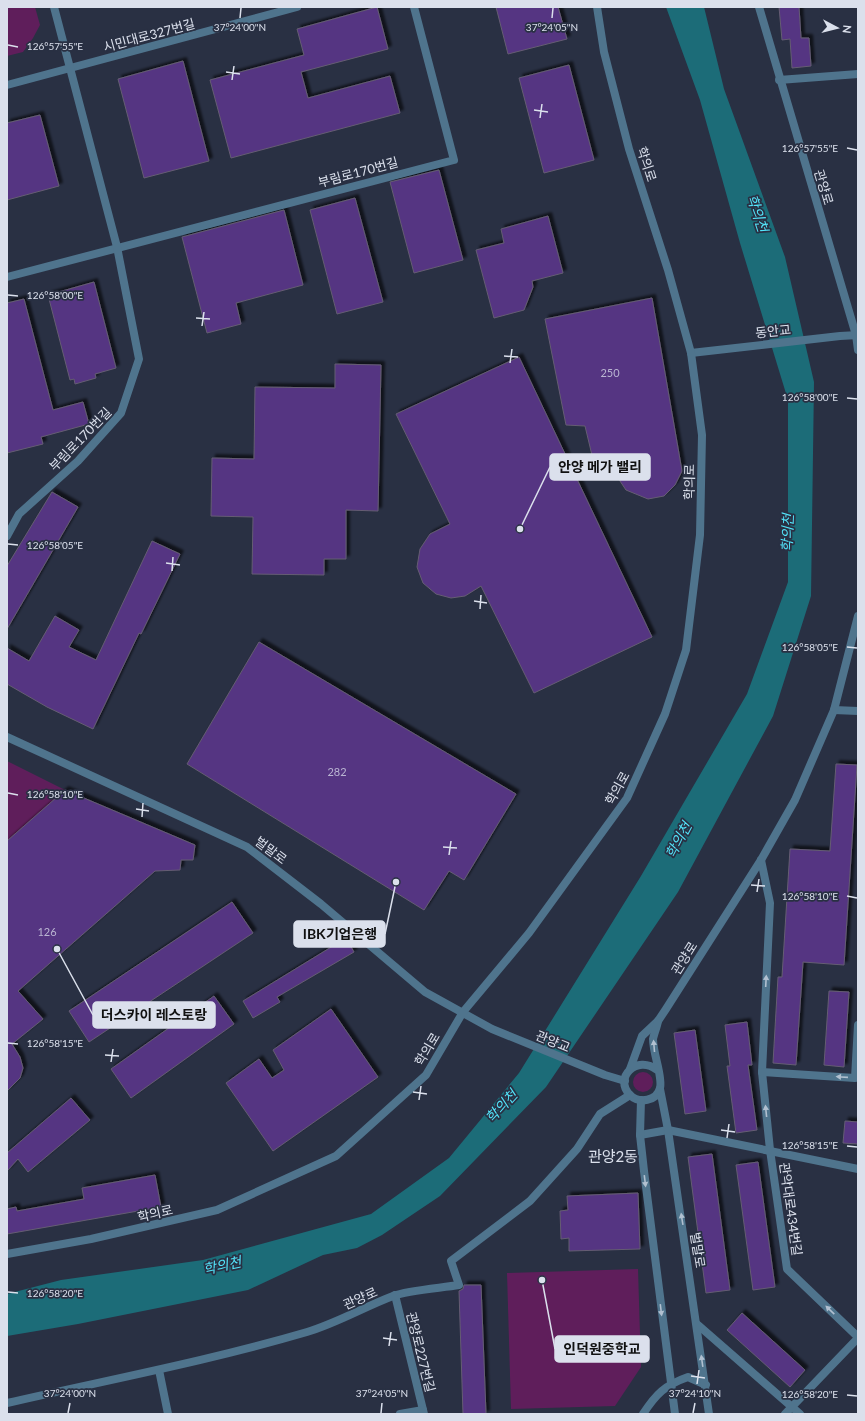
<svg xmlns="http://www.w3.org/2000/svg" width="865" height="1421" font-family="Lato,'Noto Sans KR',sans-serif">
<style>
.green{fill:#5f1e5b}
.water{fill:#1c6c78}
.building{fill:#553482;stroke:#655d73;filter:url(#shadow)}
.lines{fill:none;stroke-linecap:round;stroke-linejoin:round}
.minor{stroke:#4f748d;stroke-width:8}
.tertiary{stroke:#4f748d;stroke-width:8}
.oneway{fill:#b1c0d0}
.ticks{fill:none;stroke:#dbe0ec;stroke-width:1.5}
.labels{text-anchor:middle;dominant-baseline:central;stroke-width:3.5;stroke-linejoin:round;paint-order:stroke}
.number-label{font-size:11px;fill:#bab5d2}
.street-label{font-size:13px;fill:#dbe0ec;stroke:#293043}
.water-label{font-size:14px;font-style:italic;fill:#53e5fb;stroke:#293043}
.quarter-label{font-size:15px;fill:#dbe0ec;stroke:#293043}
.ticks-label{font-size:10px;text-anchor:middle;fill:#dbe0ec;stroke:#293043;stroke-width:3.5;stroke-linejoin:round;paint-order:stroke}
.leader{fill:none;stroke:#dbe0ec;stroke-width:1.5}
.callout-dot{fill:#dbe0ec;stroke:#293043;stroke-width:1.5}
.callout{fill:#dbe0ec;stroke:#dbe0ec;stroke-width:1.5}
.callout-label{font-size:14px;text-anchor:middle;font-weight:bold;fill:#111}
</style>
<defs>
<filter id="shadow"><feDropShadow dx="3.5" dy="-3.5" stdDeviation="1" flood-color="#0009"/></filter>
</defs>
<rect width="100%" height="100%" fill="#293043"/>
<!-- green -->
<g class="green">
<polygon points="7,7 35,7 40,25 33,38 23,52 7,56"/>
<polygon points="7,761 65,790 7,841"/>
<circle cx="643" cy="1082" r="10"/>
<polygon points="638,1269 641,1367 615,1406 511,1409 507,1273"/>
</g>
<!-- water -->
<polygon class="water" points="666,7 704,7 724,89 785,257 814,382 811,596 773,716 678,892 546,1087 440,1196 382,1235 357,1248 323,1255 248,1290 78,1324 7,1336 7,1294 61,1280 203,1260 371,1214 449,1158 519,1073 641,876 747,694 788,582 788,400 740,243 700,100"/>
<!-- building -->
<g class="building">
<polygon points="377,7 388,49 301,72 308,98 390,76 400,113 231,158 210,80 304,55 297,29"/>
<polygon points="496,7 558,7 567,39 508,54"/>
<polygon points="779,7 799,7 801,38 809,38 811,66 792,68 790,39 782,40"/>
<polygon points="183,61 209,161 144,178 118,79"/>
<polygon points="569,65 594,160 544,173 519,78"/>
<polygon points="40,115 59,186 7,200 7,123"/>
<polygon points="439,170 463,260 414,273 390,182"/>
<polygon points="355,198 383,302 337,314 310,210"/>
<polygon points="284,210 303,285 236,303 241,324 207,333 182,237"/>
<polygon points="548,216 563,273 532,281 533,287 524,310 494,318 476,250 504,243 501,229"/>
<polygon points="94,282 116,368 95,374 96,378 75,384 74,379 70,380 48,295"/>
<polygon points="652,298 682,471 675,485 664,496 648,499 626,490 614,472 596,472 585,426 566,425 545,319"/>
<polygon points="24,299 53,410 83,402 89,424 41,437 43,444 7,453 7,303"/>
<polygon points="519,357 652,637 534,693 481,586 465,596 451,598 436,594 423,583 417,567 420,549 430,534 450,524 396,414"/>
<polygon points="335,364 381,365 378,511 346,510 346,559 324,559 324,575 252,574 253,517 211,516 212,458 254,459 255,387 335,388"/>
<polygon points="52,492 78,507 7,629 7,566"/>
<polygon points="152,541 180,554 141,634 139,633 93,729 47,707 7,684 7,648 29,661 55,616 79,630 69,647 96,660"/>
<polygon points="259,642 516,794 464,880 449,871 424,910 187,764"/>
<polygon points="836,764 857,765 844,965 803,962 796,1065 773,1063 778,977 782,977 790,849 830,851"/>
<polygon points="65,790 195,845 193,860 181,860 180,870 155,871 18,991 43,1019 12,1044 20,1057 23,1068 20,1078 7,1091 7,841"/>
<polygon points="232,902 253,933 89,1042 69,1011"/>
<polygon points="346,938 354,952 277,997 280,1002 253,1018 243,1001"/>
<polygon points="829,991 849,992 844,1067 824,1065"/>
<polygon points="214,996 234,1024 131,1098 111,1069"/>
<polygon points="331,1009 378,1077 273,1151 226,1083 259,1059 272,1078 284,1070 273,1050"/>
<polygon points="747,1022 752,1065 748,1065 757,1130 736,1133 727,1066 730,1066 725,1025"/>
<polygon points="695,1030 706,1111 685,1114 674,1033"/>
<polygon points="71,1098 90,1120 28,1172 18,1159 7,1171 7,1153"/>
<polygon points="845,1121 858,1122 858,1144 843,1143"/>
<polygon points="712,1154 730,1290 706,1293 688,1157"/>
<polygon points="758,1162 775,1287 753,1290 736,1165"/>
<polygon points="155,1175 161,1207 7,1234 7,1209 16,1207 17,1211 84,1199 82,1188"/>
<polygon points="638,1193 640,1249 569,1251 569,1238 561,1239 560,1211 568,1210 567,1196"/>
<polygon points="464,1285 481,1285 486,1414 463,1414 459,1291 463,1289"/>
<polygon points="742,1313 805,1370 790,1387 727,1330"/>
</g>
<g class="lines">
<!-- minor -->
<g class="minor">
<polyline points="779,80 858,74"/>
<polyline points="7,85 297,7"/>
<polyline points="7,277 454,160 414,7"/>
<polyline points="691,353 840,336 858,335"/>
<polyline points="7,536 19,514 78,461 121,413 139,359 117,247 54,7"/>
<polyline points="834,710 858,711"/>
<polyline points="761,860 770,903 762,1072 770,1150 787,1269 858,1337"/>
<polyline points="762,1072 855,1078 858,1025"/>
<polyline points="640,1135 668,1130 858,1169"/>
<polyline points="395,1295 424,1414"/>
<polyline points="698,1325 800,1414"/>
<polyline points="159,1370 168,1414"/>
<polyline points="400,1414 423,1410"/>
<path d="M643,1414C656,1394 665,1385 688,1377L706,1385"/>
<polyline points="785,1414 858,1338"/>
</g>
<!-- tertiary -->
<g class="tertiary">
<polyline points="759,7 856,335 858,350"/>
<polyline points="7,737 247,847 321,904 425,992 492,1029 605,1075 625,1081"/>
<polyline points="630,1069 642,1036 658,1021 666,1009 761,860 795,800 834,710 858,616"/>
<path d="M657,1070C637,1054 613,1078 630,1095C639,1104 657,1101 660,1088C663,1077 653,1054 653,1039C654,1034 657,1027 658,1021"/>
<polyline points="660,1089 668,1130 709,1414"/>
<polyline points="641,1100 640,1135 644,1171 675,1414"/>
<polyline points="7,1254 91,1239 217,1210 336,1156 426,1075 463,1012 529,933 627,798 665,714 686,650 700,535 702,435 691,353 668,270 629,149 604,52 597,7"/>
<path d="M7,1403C107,1380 208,1361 307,1332C337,1323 364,1307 393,1296C409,1290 441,1288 459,1285L451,1261L530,1201L577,1149L600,1114L630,1095"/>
</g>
</g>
<!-- one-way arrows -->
<defs><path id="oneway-solid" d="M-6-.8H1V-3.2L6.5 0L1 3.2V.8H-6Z"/></defs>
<g class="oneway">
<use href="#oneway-solid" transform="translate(766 981) rotate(-87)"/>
<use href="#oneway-solid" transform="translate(654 1046) rotate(-95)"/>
<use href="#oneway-solid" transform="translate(842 1077) rotate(-176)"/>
<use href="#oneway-solid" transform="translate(766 1111) rotate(-96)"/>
<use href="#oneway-solid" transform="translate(645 1181) rotate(83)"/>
<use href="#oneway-solid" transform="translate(682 1219) rotate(-99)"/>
<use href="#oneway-solid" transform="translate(661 1310) rotate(83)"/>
<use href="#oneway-solid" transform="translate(830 1310) rotate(-136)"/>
<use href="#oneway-solid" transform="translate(702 1361) rotate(-98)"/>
</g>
<!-- ticks -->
<path class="ticks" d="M240,18L241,8M552,18L553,8M8,45L18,47M226,72L240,74M232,80L234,66M534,110L548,112M540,118L542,104M847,148L857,150M8,295L18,296M196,318L210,319M202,326L204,312M504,356L518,357M510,363L512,349M847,398L857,399M8,544L18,545M166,563L180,565M172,571L173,557M474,601L487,603M480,609L481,595M847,647L857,648M8,793L18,795M136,809L149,811M142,817L143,803M443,847L457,848M449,855L451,841M751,885L765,886M757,892L759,879M847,896L857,898M8,1043L18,1044M105,1055L119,1056M111,1062L113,1049M413,1092L427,1094M419,1100L421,1086M721,1130L735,1132M727,1138L729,1124M847,1146L857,1147M8,1292L18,1293M383,1338L397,1340M389,1346L391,1332M691,1376L705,1378M697,1384L699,1370M847,1395L857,1396M68,1413L70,1403M381,1413L382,1403M693,1413L695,1403"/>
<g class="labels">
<!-- number labels -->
<g class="number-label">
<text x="610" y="372">250</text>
<text x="337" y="771">282</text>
<text x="47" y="931">126</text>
</g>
<!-- street labels -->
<g class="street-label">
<text transform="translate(149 35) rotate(-15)">시민대로327번길</text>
<text transform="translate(647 164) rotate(72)">학의로</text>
<text transform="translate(358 172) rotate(-15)">부림로170번길</text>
<text transform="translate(824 187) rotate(73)">관양로</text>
<text transform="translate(773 331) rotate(-6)">동안교</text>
<text transform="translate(80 439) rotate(-46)">부림로170번길</text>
<text transform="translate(689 482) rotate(-89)">학의로</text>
<text transform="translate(617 788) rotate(-61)">학의로</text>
<text transform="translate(271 850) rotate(37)">벌말로</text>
<text transform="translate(684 958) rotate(-58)">관양로</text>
<text transform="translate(553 1041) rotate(22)">관양교</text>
<text transform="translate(427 1049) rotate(-59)">학의로</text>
<text transform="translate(791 1209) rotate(82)">관악대로434번길</text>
<text transform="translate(155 1213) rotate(-13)">학의로</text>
<text transform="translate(698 1250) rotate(81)">벌말로</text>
<text transform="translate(360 1298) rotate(-24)">관양로</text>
<text transform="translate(421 1352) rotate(76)">관양로227번길</text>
</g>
<!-- water labels -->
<g class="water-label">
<text transform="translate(758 213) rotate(72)">학의천</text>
<text transform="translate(787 533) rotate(-88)">학의천</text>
<text transform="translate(678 840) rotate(-62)">학의천</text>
<text transform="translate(501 1106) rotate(-47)">학의천</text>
<text transform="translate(222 1265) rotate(-12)">학의천</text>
</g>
<!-- quarter labels -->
<g class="quarter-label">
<text x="613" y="1156">관양2동</text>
</g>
</g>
<g class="ticks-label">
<text x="240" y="31">37°24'00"N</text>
<text x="552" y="31">37°24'05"N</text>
<text x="55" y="50">126°57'55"E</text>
<text x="810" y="152">126°57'55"E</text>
<text x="55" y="299">126°58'00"E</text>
<text x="810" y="401">126°58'00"E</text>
<text x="55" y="549">126°58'05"E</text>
<text x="810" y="651">126°58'05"E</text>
<text x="55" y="798">126°58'10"E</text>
<text x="810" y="900">126°58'10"E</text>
<text x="55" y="1047">126°58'15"E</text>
<text x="810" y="1149">126°58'15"E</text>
<text x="55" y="1297">126°58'20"E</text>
<text x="70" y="1397">37°24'00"N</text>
<text x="382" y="1397">37°24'05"N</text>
<text x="695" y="1397">37°24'10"N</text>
<text x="810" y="1398">126°58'20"E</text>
</g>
<!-- callouts -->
<path class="leader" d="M520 529L550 467M396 882L385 934M57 949L93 1015M542 1280L555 1349"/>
<g class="callout-dot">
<circle cx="520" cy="529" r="4"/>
<circle cx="396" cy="882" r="4"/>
<circle cx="57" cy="949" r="4"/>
<circle cx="542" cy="1280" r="4"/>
</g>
<g class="callout">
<rect x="550" y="454" width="100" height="26" rx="4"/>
<rect x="294" y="921" width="91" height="26" rx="4"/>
<rect x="93" y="1002" width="122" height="26" rx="4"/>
<rect x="555" y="1336" width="94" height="26" rx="4"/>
</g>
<g class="callout-label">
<text x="600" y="472">안양 메가 밸리</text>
<text x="340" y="939">IBK기업은행</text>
<text x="154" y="1020">더스카이 레스토랑</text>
<text x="602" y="1354">인덕원중학교</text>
</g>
<!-- border -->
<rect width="865" height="1421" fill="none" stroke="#dbe0ec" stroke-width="16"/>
<!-- north arrow -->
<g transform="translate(837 28) rotate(97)" stroke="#293043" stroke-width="3" paint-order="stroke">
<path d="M0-3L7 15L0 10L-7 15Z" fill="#dbe0ec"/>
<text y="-6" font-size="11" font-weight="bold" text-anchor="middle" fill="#dbe0ec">N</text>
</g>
</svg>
